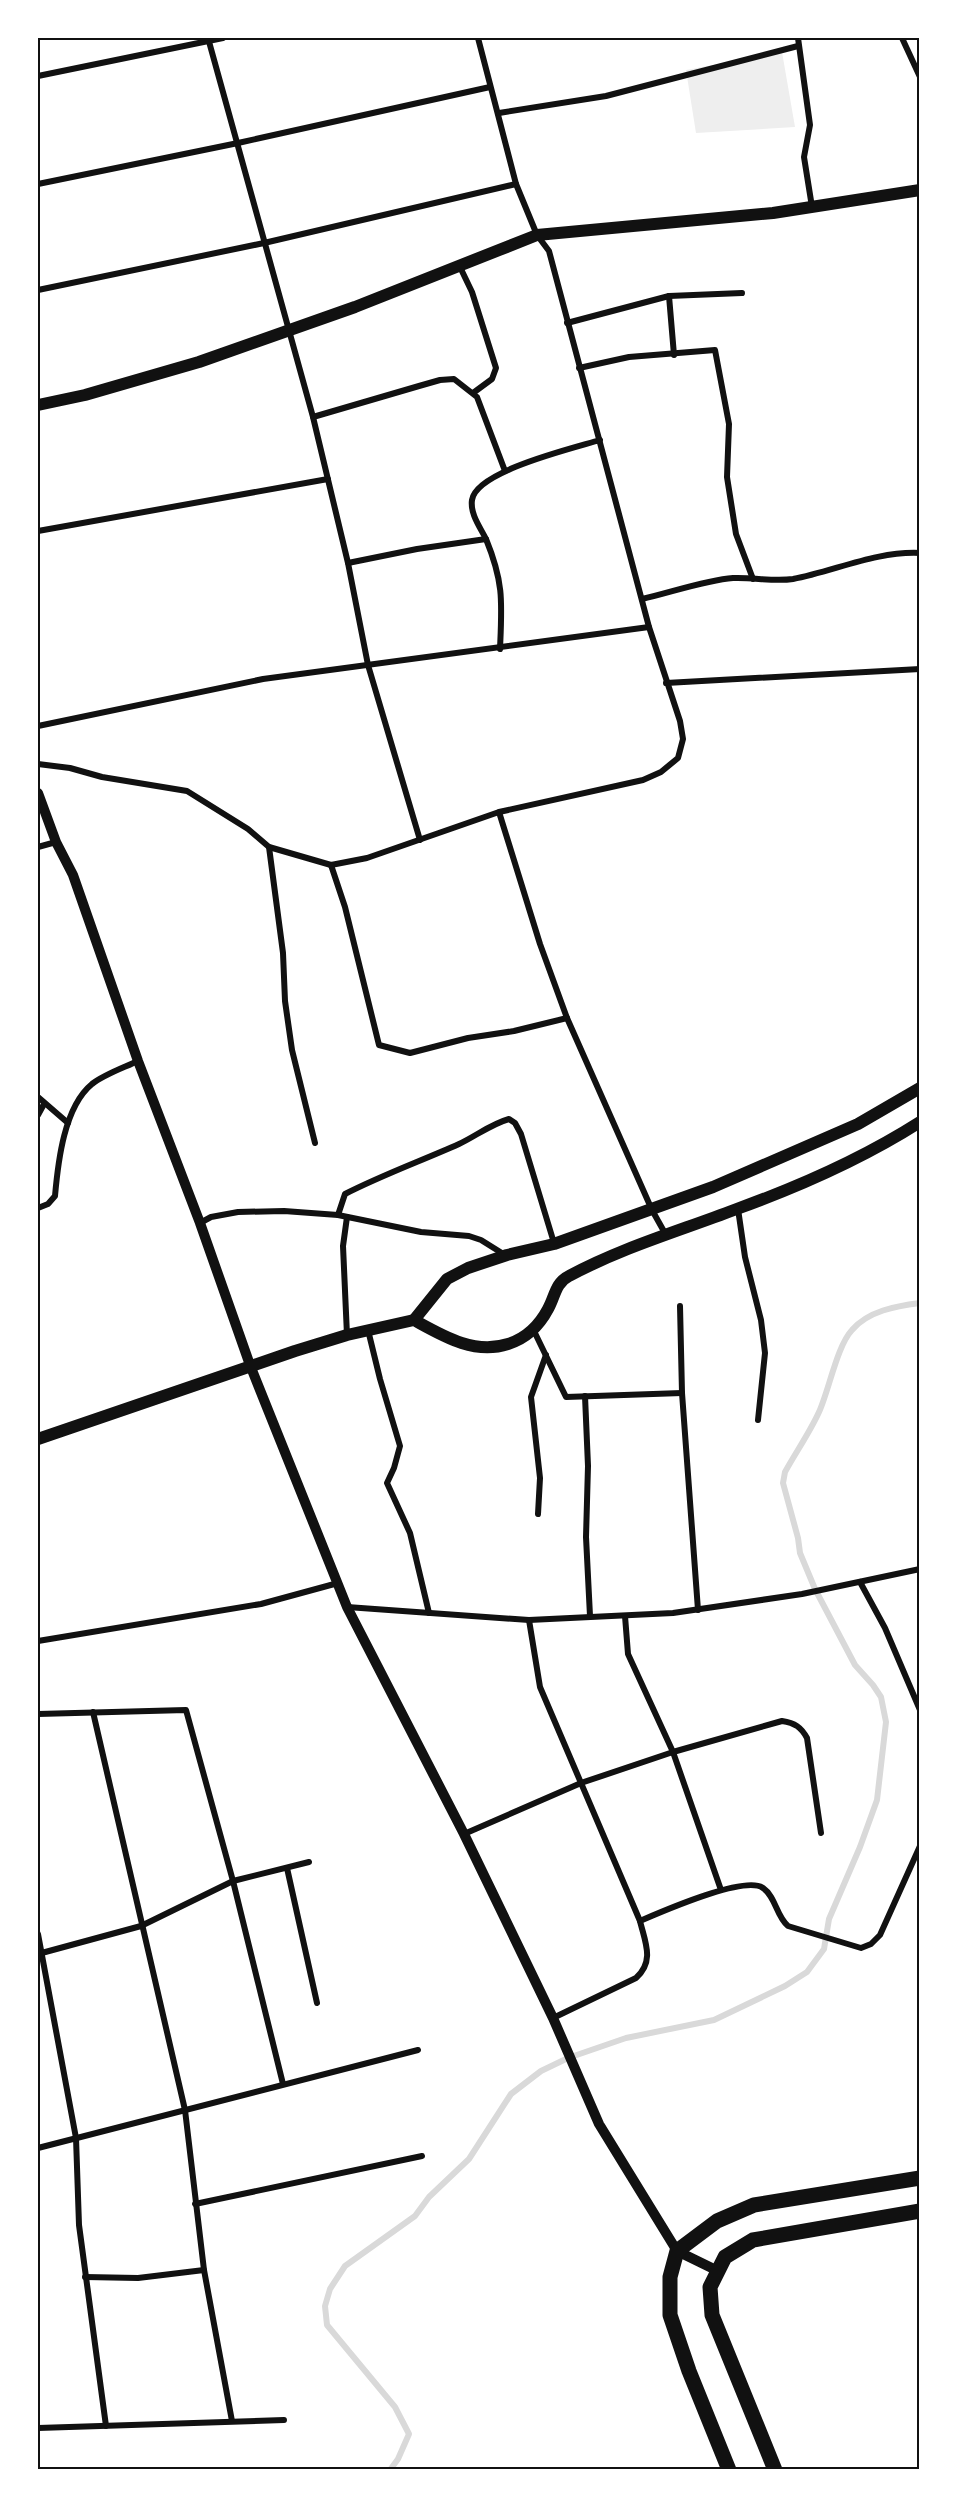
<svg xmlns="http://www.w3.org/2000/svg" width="957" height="2507" font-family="'Source Sans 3',sans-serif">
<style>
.green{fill:#eee}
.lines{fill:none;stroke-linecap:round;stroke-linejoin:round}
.stream{stroke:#d9d9d9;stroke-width:6}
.minor{stroke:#111;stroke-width:6}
.tertiary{stroke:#111;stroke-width:10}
.secondary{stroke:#111;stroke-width:12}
.primary{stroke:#111;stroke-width:15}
.neatline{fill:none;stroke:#111;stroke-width:2}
</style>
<rect width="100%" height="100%" fill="#fff"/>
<!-- green -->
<polygon class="green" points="782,52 795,127 696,133 686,70"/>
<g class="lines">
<!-- stream -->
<path class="stream" d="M390,2470L398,2459L409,2434L395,2407L327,2325L325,2306L330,2289L345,2266L415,2216L429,2197L469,2159L511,2094L541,2071L568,2058L626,2038L714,2020L785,1986L807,1972L824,1949L829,1919L860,1847L877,1800L886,1722L881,1697L873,1685L855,1665L815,1589L800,1553L798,1538L783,1483L785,1472C796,1452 810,1432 819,1412C829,1390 837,1346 852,1330C868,1311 896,1306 920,1303"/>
<!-- minor -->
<g class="minor">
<polyline points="208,38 313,417 348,563 368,665 420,840"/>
<polyline points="798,38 810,125 804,157 812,207"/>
<polyline points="902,38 920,77"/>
<polyline points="38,76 223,38"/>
<polyline points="499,113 606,96 798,46"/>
<polyline points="38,184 238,143 490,87"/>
<polyline points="460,267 472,292 496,368 492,379 473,393"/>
<polyline points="38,290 264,243 516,184"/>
<polyline points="669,296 674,355"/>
<polyline points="567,323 669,296 742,293"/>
<polyline points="579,368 629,357 715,350 729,424 727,477 736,534 753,579"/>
<polyline points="313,417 419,386 440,380 454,379 477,397 505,471"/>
<polyline points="38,531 328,479"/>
<path d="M486,539C504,583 502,602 500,649"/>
<path d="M348,563L417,549L486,539C480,527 470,514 472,500C476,471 574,448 600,440"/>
<path d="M642,599C669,593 706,580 733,578C753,577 773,582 793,579C835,571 876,551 920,553"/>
<polyline points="666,683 920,669"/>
<polyline points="38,726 263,679 649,627"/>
<polyline points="38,764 70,768 102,777 187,791 248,829 269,847 331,865 367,858 499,812 643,780 661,772 678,758 683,739 680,721 649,627 549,251 537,235 516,184 478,38"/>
<polyline points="499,812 540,944 567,1018 652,1210 666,1235"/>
<polyline points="38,847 56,842"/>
<polyline points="269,847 283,953 285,1001 292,1050 315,1143"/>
<polyline points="331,865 345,907 379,1045 410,1053 468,1038 514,1031 567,1018"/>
<polyline points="38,1097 68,1123"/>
<polyline points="38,1115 44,1104"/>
<path d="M38,1208L48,1204L55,1196C58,1162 64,1107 92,1084C105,1074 123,1068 138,1061"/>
<polyline points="738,1209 745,1257 761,1320 765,1353 758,1420"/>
<path d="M338,1215L345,1194C382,1175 421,1161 459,1144C476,1136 491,1124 509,1119L515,1123L521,1134L554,1243"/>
<polyline points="347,1217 343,1246 347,1335"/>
<polyline points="200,1223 211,1217 238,1212 284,1211 338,1215 421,1232 469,1236 481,1240 505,1255"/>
<polyline points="680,1306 682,1393 698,1610"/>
<polyline points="368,1330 380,1379 400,1446 394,1468 387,1483 410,1533 429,1613"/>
<polyline points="534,1331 566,1397 682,1393"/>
<polyline points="585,1396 588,1466 586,1537 590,1616"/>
<polyline points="538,1514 540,1478 531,1397 546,1355"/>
<polyline points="860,1582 885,1628 920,1710"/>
<polyline points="347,1607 529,1620 673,1613 802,1594 920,1569"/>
<polyline points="625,1616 628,1654 673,1752 721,1890"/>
<path d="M529,1620L540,1687L640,1921C645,1942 655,1961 636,1978L553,2018"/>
<polyline points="38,1641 261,1604 338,1583"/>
<polyline points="93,1712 185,2110 204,2270 232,2421"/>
<polyline points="38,1714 186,1710 233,1881 283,2084"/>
<path d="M464,1834L581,1783L673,1752L782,1721C795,1723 801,1727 807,1738L821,1833"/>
<polyline points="287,1868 317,2003"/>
<path d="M640,1921C661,1912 745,1875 763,1888C776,1897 776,1916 788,1926L861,1948L871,1944L880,1935L920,1846"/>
<polyline points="38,1934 76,2138 79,2225 106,2426"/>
<polyline points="38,1954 141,1926 233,1881 309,1862"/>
<polyline points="38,2148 418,2050"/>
<polyline points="195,2204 422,2156"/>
<polyline points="85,2277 138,2278 204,2270"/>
<polyline points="38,2428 284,2420"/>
</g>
<!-- tertiary -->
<polyline class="tertiary" points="38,793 56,842 73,875 138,1061 200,1223 250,1365 347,1607 464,1834 553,2018 599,2124 677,2251 718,2271"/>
<!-- secondary -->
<g class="secondary">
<polyline points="38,405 85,395 199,362 355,307 537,235 773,213 920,190"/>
<polyline points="414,1320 447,1279 468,1268 507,1255 554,1244 713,1187 858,1124 920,1088"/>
<path d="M38,1439L295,1351L347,1335L414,1320C443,1336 474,1355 508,1344C527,1338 539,1326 548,1309C555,1297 555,1283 569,1276C621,1248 679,1231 734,1210C798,1187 862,1159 920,1122"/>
</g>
<!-- primary -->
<g class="primary">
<polyline points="729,2470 689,2371 670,2315 670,2277 677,2251 717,2221 754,2205 920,2178"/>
<polyline points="775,2470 712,2315 710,2287 725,2257 753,2240 920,2211"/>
</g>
</g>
<!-- border -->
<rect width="957" height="2507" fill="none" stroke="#ffffff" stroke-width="78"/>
<rect x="39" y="39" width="879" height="2429" class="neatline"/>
</svg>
